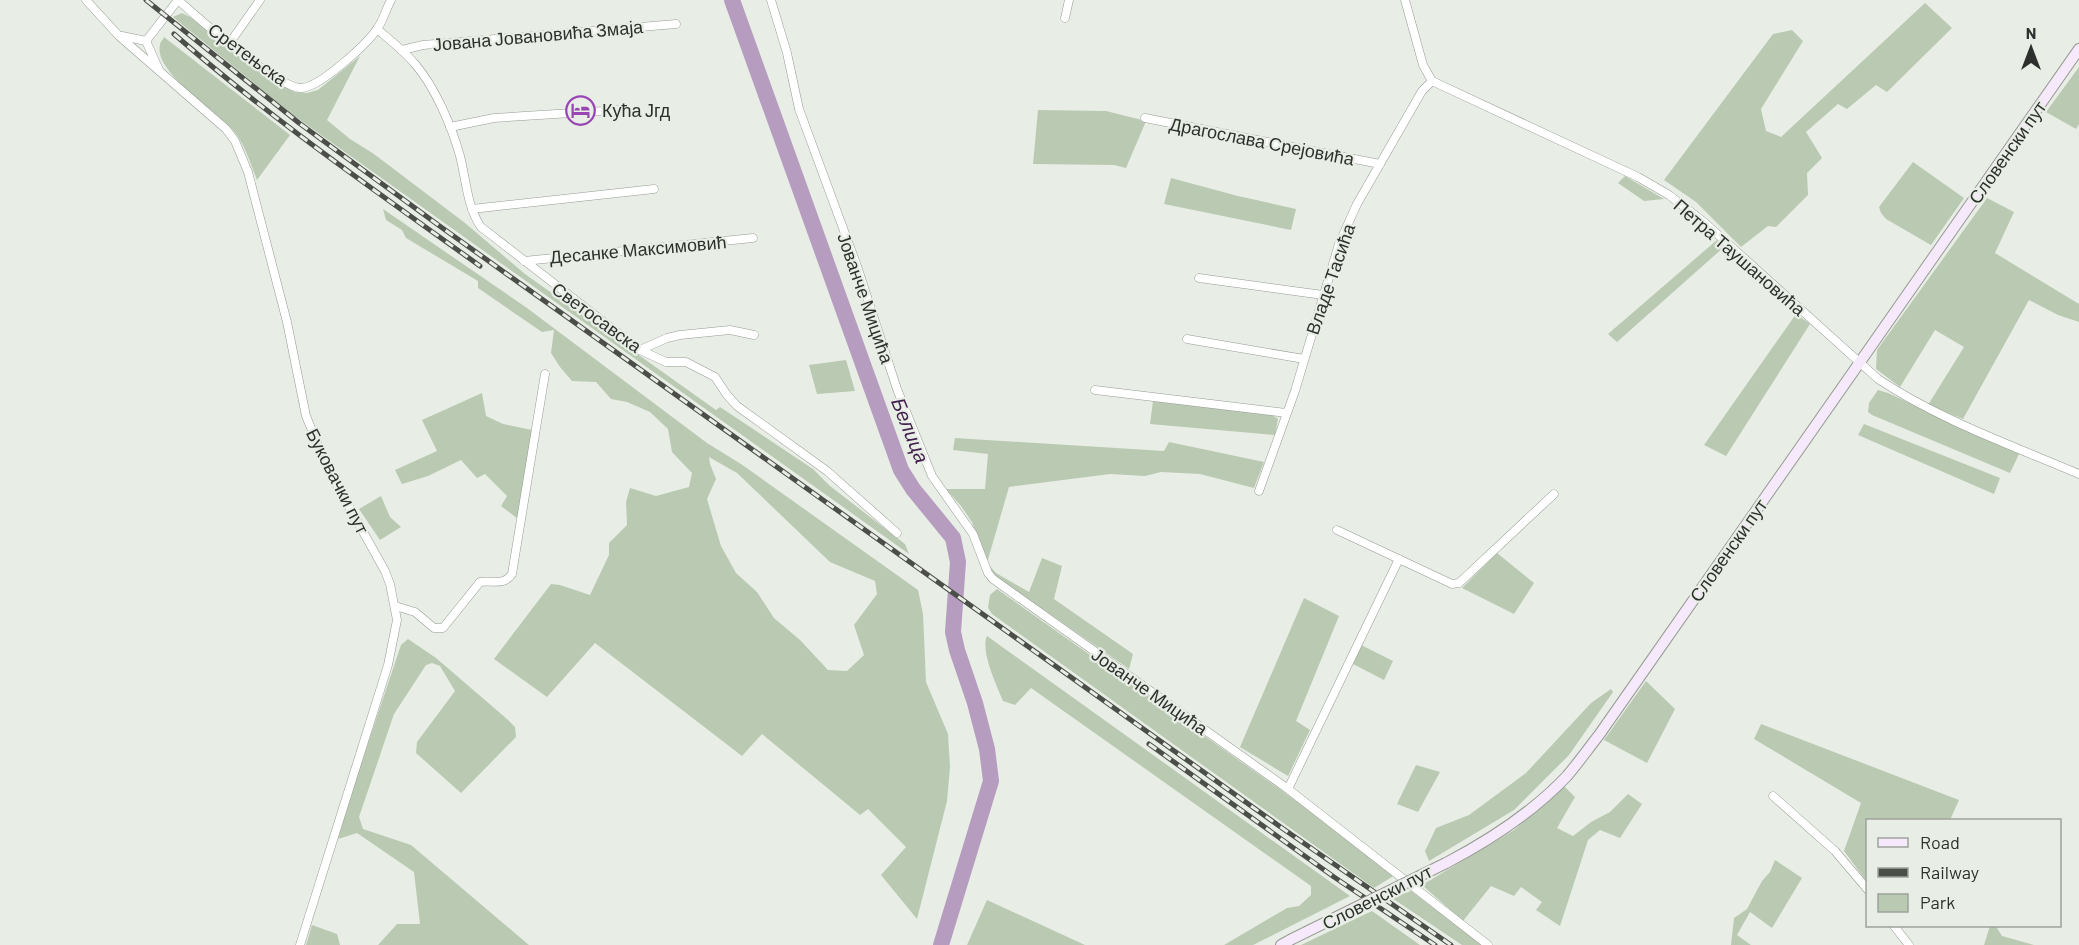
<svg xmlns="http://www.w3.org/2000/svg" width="2079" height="945" font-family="Barlow,sans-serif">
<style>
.green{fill:#bac9b2;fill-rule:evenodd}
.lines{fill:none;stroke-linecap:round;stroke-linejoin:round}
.river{stroke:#b69cbf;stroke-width:16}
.street-casing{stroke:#959b93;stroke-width:9}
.secondary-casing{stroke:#959b93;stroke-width:12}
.street{stroke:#fff;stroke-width:8}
.secondary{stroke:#f7e9fc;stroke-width:10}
.rail-casing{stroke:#4b4e49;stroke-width:5}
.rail{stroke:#e8eee5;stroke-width:3;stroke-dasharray:9;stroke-linecap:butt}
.secondary-bridge-casing{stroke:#959b93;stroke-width:12;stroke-linecap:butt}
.secondary-bridge{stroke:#f7e9fc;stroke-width:10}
.labels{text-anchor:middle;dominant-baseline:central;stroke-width:4.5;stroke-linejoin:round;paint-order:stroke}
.street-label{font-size:18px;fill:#2d302c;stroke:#e8eee5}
.poi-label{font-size:18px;fill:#2d302c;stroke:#e8eee5;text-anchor:start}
.water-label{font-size:20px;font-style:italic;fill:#411f4c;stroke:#e8eee5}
</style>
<rect width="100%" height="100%" fill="#e8eee5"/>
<!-- green -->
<g class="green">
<polygon points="1925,3 1952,28 1887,92 1876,85 1847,109 1838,104 1806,132 1822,158 1807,173 1808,195 1776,227 1768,226 1741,247 1696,202 1664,180 1773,34 1792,30 1803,41 1761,109 1766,131 1781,137"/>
<polygon points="182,13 190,17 277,83 295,92 307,93 318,90 360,56 327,120 350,139 374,154 465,223 525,274 716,410 720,407 813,469 830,486 905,544 909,554 293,115 173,17"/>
<path d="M164,37L290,135L257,180C250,163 245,144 233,130C217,111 153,72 160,45C160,42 163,40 164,37Z"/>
<polygon points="2079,67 2079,124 2076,129 2046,112"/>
<polygon points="1038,110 1106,111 1146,121 1126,168 1114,165 1033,164"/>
<polygon points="1913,162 1964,198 1931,245 1886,219 1881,213 1879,207"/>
<polygon points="1625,176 1664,199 1644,201 1618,183"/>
<polygon points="1171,178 1238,196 1296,209 1291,230 1164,204"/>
<polygon points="1987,198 2014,212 1995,253 2079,304 2079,322 2058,315 2029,300 1963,419 1928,405 1964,347 1935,330 1900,387 1876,369 1877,350"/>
<path d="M383,209L527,308L707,443L741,464L918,590L923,614L926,682L948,734L950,767L947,801L917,919L881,875L906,847L868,809L860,815L762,734L742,756L595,643L547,697L494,659L551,584L560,585L590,595L609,555V543L627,525L626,502L630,488L656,496L689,487L692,473L672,452L668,429L650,412L627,402L611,399L596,382L572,381L560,367L551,353L554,330L542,332L478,288V281L406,238L402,230L386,220ZM709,457L737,473L830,562L875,581L877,594L854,625L864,655L847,671L828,670L800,640L774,618L757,592L736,573L721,546L707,499L716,479L710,464Z"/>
<polygon points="1717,240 1724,247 1617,342 1608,334"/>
<polygon points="1796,314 1810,324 1726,456 1704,445"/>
<polygon points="846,360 855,391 817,394 809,365"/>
<polygon points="1878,390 1888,393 2019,454 2010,473 1872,415 1868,412 1869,403"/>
<polygon points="482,393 486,416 503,424 532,430 518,519 501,506 507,496 485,474 477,478 461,460 428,476 402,484 395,470 437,451 422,420"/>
<polygon points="1153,401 1271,414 1278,419 1275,435 1150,424"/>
<polygon points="1864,424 2000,478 1994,494 1858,435"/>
<polygon points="955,438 1164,451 1169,442 1264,462 1254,488 1200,474 1161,472 1145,476 1110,474 1009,487 987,563 996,573 1029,592 1042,558 1062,566 1054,599 1133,654 1129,669 990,572 972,522 961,506 946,489 985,489 988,454 953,450"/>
<polygon points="381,496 390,517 401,527 380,540 359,509"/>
<polygon points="1497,553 1534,583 1514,614 1462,588"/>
<polygon points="997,589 1295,800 1395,875 1374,888 992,614 988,608 990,595"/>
<polygon points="1304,598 1339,616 1296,721 1310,730 1288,776 1240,747"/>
<path d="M987,636L1350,896L1253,945H1224L1287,908L1299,906L1311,895V886L1031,688L1015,705L1003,701C997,686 980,651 987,636Z"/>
<polygon points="408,639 436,658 507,719 515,727 516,737 461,793 416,753 417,742 455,691 440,666 432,663 426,665 394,714 359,817 363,829 411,845 529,945 378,945 397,924 420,924 414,872 357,833 338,839 354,785 401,645"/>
<polygon points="1361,645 1393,661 1384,680 1351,663"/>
<polygon points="1646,681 1675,709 1647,763 1604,740"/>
<polygon points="1611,689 1613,692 1569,755 1514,810 1429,861 1425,851 1436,828 1469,815 1526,773 1591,703"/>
<polygon points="1761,724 1959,800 1950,820 1868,820 1867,882 1844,851 1861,803 1754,739"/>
<polygon points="1416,765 1440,772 1418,812 1397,804"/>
<polygon points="1564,786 1575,797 1557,828 1573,836 1591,822 1610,812 1628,794 1642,804 1620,838 1600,830 1588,840 1560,926 1536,910 1542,902 1521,887 1514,896 1491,886 1463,921 1422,885 1514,830"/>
<polygon points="1775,860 1802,878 1772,928 1750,912 1737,935 1751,945 1731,945 1734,918 1747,909 1762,881 1770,872"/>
<polygon points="1411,891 1482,945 1462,945 1392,898"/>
<polygon points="987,900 1085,945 967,945"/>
<polygon points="1372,911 1420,945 1301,945"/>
<polygon points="312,925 337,934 340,945 306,945"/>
<polygon points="1990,926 1998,926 1997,928 2002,936 2034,945 1984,945"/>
</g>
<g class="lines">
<!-- river -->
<polyline class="river" points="732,0 901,470 913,489 953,538 958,562 953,632 957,650 975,703 987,749 991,781 941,945"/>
<defs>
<g id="street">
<polyline points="86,0 119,36 226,129 235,141 248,172 287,322 306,416 328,469 385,571 390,584 397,620 388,665 300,945"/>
<path d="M178,0C198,18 278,88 301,88C319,88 367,44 377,29C383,21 386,9 391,0"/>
<polyline points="771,0 787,53 799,109 857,266 897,389 932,476 973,534 988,573 993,579 1288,789 1488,945"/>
<path d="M1405,0L1423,65L1432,81L1638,177L1669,195L1705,223L1878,379C1940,420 2011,445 2079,474"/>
<polyline points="1065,18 1069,0"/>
<path d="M377,29C390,40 404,51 415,64C435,87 452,127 460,156C466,179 467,207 481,227L640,350L666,362H686L715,377L727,395L737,406L827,471L897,533"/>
<polyline points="122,36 146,41 159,70"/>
<polyline points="146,41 178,0"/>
<polyline points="229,44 260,0"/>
<polyline points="402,50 423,45 676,24"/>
<polyline points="1145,118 1380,164"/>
<polyline points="450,127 494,118 620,110"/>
<polyline points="472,209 654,189"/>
<polyline points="524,261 753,238"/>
<polyline points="1199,278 1323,295"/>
<polyline points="1187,339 1304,359"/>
<polyline points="640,350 667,338 680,335 730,330 754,335"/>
<polyline points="1095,390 1286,413"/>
<polyline points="1259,491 1295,391 1339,244 1357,204 1380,164 1422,91 1432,81"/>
<polyline points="1337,530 1452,584 1459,583 1554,494"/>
<path d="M395,606L415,612L434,628H443L480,582C493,580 504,586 512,574L545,374"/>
<polyline points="1288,789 1399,559"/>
<polyline points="1773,796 1835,851 1868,890"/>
<polyline points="1894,926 1909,945"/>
</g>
<g id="secondary">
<path d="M1446,863C1490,840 1533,812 1567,776C1578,763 1588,749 1599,735L2079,49"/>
<polyline points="1281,945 1290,940"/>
</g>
</defs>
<!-- street casing -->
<use href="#street" class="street-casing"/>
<!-- secondary casing -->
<use href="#secondary" class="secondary-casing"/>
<!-- street -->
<use href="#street" class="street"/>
<!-- secondary -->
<use href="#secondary" class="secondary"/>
<defs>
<g id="rail">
<polyline points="146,0 299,123 441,227 1282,828 1451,945"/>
<path d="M174,34C271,119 376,191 480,266"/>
<polyline points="1149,744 1334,877 1435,945"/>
</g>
</defs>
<!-- rail casing -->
<use href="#rail" class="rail-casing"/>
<!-- rail -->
<use href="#rail" class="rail"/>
<defs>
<polyline id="secondary-bridge" points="1290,940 1446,863"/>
</defs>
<!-- secondary-bridge casing -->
<use href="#secondary-bridge" class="secondary-bridge-casing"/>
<!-- secondary-bridge -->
<use href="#secondary-bridge" class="secondary-bridge"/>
</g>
<!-- icons -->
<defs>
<symbol id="hotel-ring" viewBox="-11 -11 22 22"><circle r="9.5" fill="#e8eee5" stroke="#9946b5" stroke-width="1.5"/><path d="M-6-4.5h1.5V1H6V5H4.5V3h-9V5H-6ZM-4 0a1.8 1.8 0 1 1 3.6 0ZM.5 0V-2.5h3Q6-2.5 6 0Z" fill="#9946b5"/></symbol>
</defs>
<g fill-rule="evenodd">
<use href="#hotel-ring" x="564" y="94" width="33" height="33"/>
</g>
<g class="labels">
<!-- street labels -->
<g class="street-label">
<text transform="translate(538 35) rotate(-5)">Јована Јовановића Змаја</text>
<text transform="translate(248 54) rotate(36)">Сретењска</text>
<text transform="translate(1262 141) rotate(11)">Драгослава Срејовића</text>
<text transform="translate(2007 152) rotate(-55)">Словенски пут</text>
<text transform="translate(638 249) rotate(-5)">Десанке Максимовић</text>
<text transform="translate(1740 257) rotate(41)">Петра Таушановића</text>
<text transform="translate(1330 279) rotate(-71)">Владе Тасића</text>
<text transform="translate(866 298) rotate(71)">Јованче Мицића</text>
<text transform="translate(597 317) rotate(36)">Светосавска</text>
<text transform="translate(338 481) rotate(63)">Буковачки пут</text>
<text transform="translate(1728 550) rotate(-55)">Словенски пут</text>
<text transform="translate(1150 691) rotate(35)">Јованче Мицића</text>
<text transform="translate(1377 897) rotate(-27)">Словенски пут</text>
</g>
<!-- poi labels -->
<g class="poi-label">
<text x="602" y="110">Кућа Јгд</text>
</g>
<!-- water labels -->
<g class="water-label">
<text transform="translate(911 430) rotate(68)">Белица</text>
</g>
</g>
<!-- legend -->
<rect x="1866" y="819" width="195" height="108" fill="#e8eee5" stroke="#9da29b" stroke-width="1.5"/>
<rect x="1878" y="838" width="30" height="9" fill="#f7e9fc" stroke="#9da29b" stroke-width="1.5"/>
<text x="1920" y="849" font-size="18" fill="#2d302c">Road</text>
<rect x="1878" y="868" width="30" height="9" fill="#4b4e49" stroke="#9da29b" stroke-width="1.5"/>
<text x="1920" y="879" font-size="18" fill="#2d302c">Railway</text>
<rect x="1878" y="894" width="30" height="18" fill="#bac9b2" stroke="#9da29b" stroke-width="1.5"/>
<text x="1920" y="909" font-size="18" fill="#2d302c">Park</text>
<!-- north arrow -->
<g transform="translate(2031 48)" stroke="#e8eee5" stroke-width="4.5" paint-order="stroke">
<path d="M0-4.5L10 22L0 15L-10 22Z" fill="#2d302c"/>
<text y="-9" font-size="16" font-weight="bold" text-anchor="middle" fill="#2d302c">N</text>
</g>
</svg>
